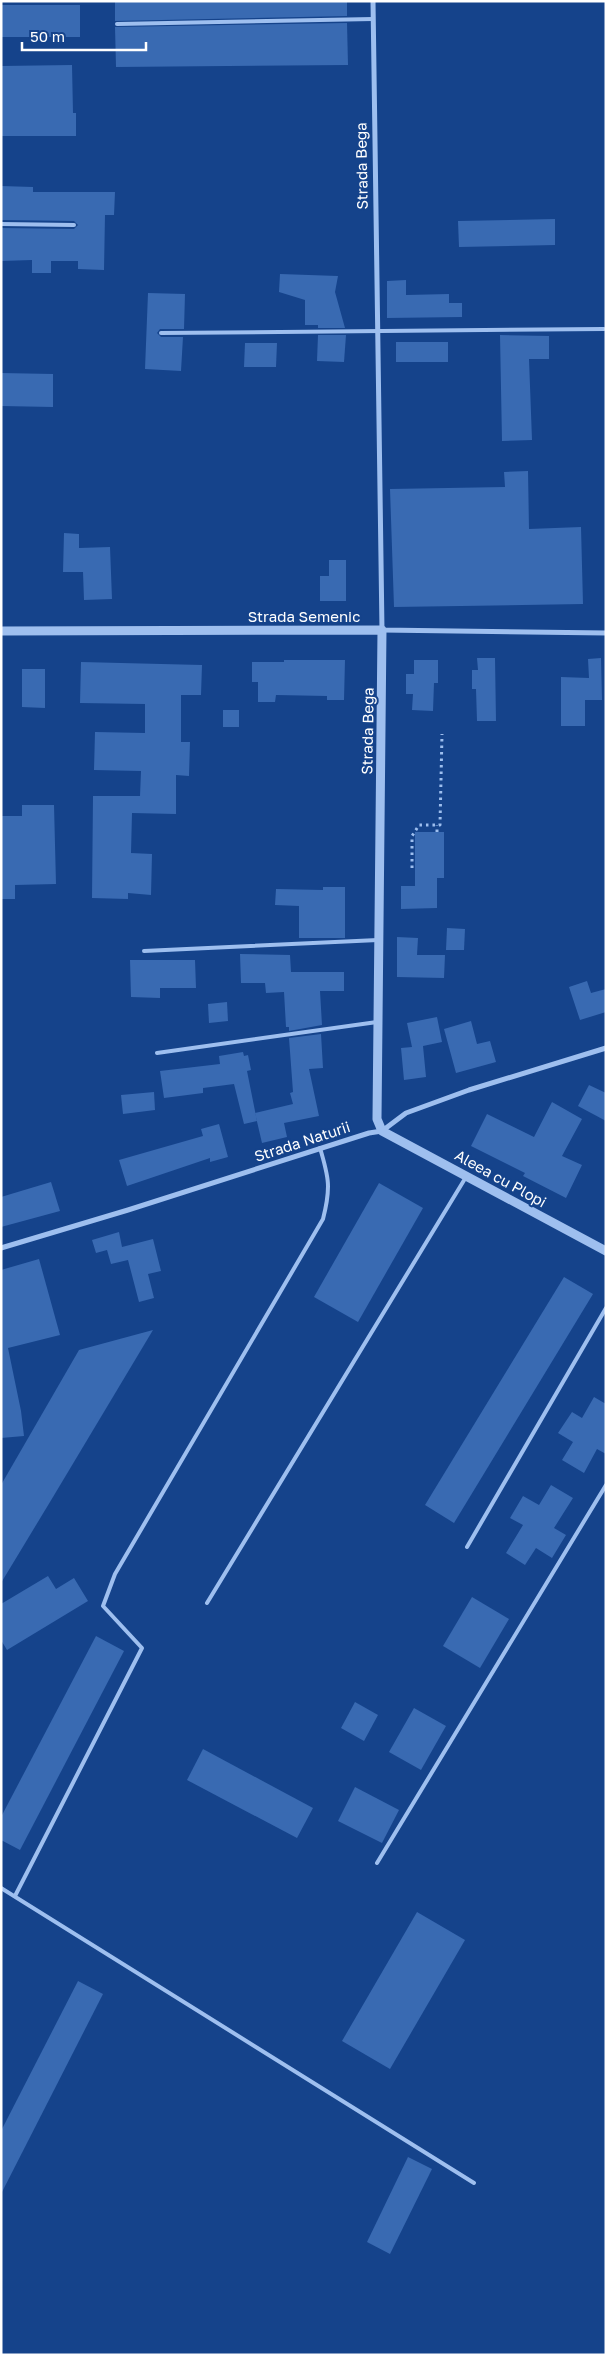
<svg xmlns="http://www.w3.org/2000/svg" width="607" height="2356" font-family="'Golos Text',sans-serif">
<style>
.building{fill:#396ab2}
.lines{fill:none;stroke-linecap:round;stroke-linejoin:round}
.path{stroke:#9ebfef;stroke-width:3;stroke-dasharray:2.5 4;stroke-linecap:butt}
.service{stroke:#9ebfef;stroke-width:4}
.minor{stroke:#9ebfef;stroke-width:5}
.tertiary{stroke:#9ebfef;stroke-width:9}
.labels{text-anchor:middle;dominant-baseline:central;stroke-width:4;stroke-linejoin:round;paint-order:stroke}
.street-label{font-size:15px;fill:#fff;stroke:#15438b}
</style>
<rect width="100%" height="100%" fill="#15438b"/>
<!-- building -->
<g class="building">
<polygon points="115,1 347,1 347,16 115,21"/>
<rect x="1" y="5" width="79" height="32"/>
<polygon points="347,23 348,65 116,67 115,27"/>
<polygon points="72,65 73,113 76,113 76,136 1,136 1,66"/>
<polygon points="1,186 33,187 33,192 115,192 114,215 105,215 104,270 78,269 78,261 51,261 51,273 32,273 32,260 1,261 1,228 74,229 78,225 74,221 1,220"/>
<polygon points="555,219 555,245 459,247 458,221"/>
<polygon points="280,274 338,276 335,292 345,328 318,328 318,325 305,325 305,300 279,292"/>
<polygon points="406,280 406,295 449,294 449,303 462,303 462,317 387,318 387,281"/>
<polygon points="148,293 185,294 184,329 160,329 157,333 161,337 183,337 181,371 145,369"/>
<polygon points="318,335 346,335 344,362 317,361"/>
<polygon points="500,335 549,336 549,359 529,359 532,440 502,441"/>
<rect x="396" y="342" width="52" height="20"/>
<polygon points="245,343 277,343 276,367 244,367"/>
<polygon points="1,373 53,374 53,407 1,406"/>
<polygon points="528,471 529,529 581,527 583,604 394,607 390,489 505,487 504,472"/>
<polygon points="64,533 79,534 79,548 110,547 112,599 84,600 83,572 63,572"/>
<polygon points="329,560 346,560 346,601 320,601 320,576 329,576"/>
<polygon points="477,658 495,658 496,721 477,721 476,689 472,689 472,670 478,670"/>
<polygon points="601,658 602,700 585,700 585,726 561,726 561,677 589,678 588,659"/>
<polygon points="284,660 345,660 344,700 327,700 327,696 276,695 275,702 258,702 258,682 252,682 252,662 284,662"/>
<polygon points="414,660 438,660 438,683 434,683 433,711 412,710 413,694 406,694 406,674 414,674"/>
<polygon points="81,662 202,665 201,695 181,695 181,742 190,742 189,776 176,775 176,814 132,813 131,853 152,854 151,895 128,893 128,899 92,898 93,796 140,796 141,771 94,770 95,732 145,733 145,704 80,703"/>
<polygon points="22,669 45,669 45,708 22,707"/>
<rect x="223" y="710" width="16" height="17"/>
<polygon points="22,805 54,805 56,884 15,885 15,899 1,899 1,816 22,816"/>
<polygon points="415,832 444,832 444,878 437,878 437,908 401,909 401,886 415,886"/>
<polygon points="323,887 345,887 345,938 299,938 299,906 275,905 276,889 323,890"/>
<polygon points="447,928 465,929 464,950 446,950"/>
<polygon points="397,937 418,938 417,955 445,955 444,978 397,977"/>
<polygon points="240,954 290,955 291,972 344,972 344,991 320,991 322,1025 289,1031 289,1027 286,1027 284,992 266,993 265,983 241,983"/>
<polygon points="130,960 195,960 196,988 160,988 160,998 131,997"/>
<polygon points="587,981 591,993 606,989 606,1012 580,1020 569,987"/>
<polygon points="227,1002 228,1021 209,1023 208,1004"/>
<polygon points="437,1017 442,1042 423,1046 426,1077 404,1080 401,1048 412,1047 407,1023"/>
<polygon points="471,1021 477,1044 490,1041 496,1062 456,1073 444,1029"/>
<polygon points="321,1034 323,1068 309,1069 319,1116 284,1123 287,1137 262,1143 255,1113 293,1104 290,1093 293,1092 289,1038"/>
<polygon points="243,1052 244,1056 248,1055 251,1070 247,1071 257,1121 244,1124 234,1084 203,1088 203,1093 164,1098 160,1071 220,1064 219,1056"/>
<polygon points="589,1085 606,1093 606,1121 578,1106"/>
<polygon points="154,1092 155,1110 123,1114 121,1095"/>
<polygon points="552,1102 582,1119 562,1156 582,1165 566,1198 523,1176 525,1173 471,1146 487,1114 534,1137"/>
<polygon points="219,1124 228,1157 210,1162 210,1158 127,1186 119,1160 203,1136 201,1129"/>
<polygon points="51,1182 60,1211 1,1227 1,1197"/>
<polygon points="379,1183 423,1208 358,1322 314,1297"/>
<polygon points="119,1232 122,1247 153,1239 161,1271 148,1274 154,1298 139,1302 128,1260 111,1264 107,1250 96,1253 92,1240"/>
<polygon points="39,1259 60,1335 8,1348 21,1411 24,1436 1,1438 1,1270"/>
<polygon points="564,1277 593,1294 454,1523 425,1505"/>
<polygon points="153,1330 53,1497 1,1583 1,1485 79,1350"/>
<polygon points="594,1397 606,1404 606,1454 597,1449 584,1473 562,1460 573,1442 558,1433 572,1412 582,1418"/>
<polygon points="551,1485 573,1498 554,1528 566,1535 552,1558 536,1548 525,1565 506,1553 523,1525 510,1518 523,1496 539,1505"/>
<polygon points="48,1576 56,1589 74,1578 88,1601 7,1650 1,1640 1,1604"/>
<polygon points="472,1597 509,1619 480,1668 443,1646"/>
<polygon points="96,1636 124,1651 20,1850 1,1840 1,1817"/>
<polygon points="355,1702 378,1715 364,1741 341,1728"/>
<polygon points="414,1708 446,1726 421,1770 389,1752"/>
<polygon points="203,1749 313,1808 297,1838 187,1780"/>
<polygon points="355,1787 399,1810 382,1843 338,1821"/>
<polygon points="417,1912 465,1940 390,2069 342,2041"/>
<polygon points="78,1981 103,1994 1,2194 1,2131"/>
<polygon points="408,2157 432,2169 390,2254 367,2242"/>
</g>
<g class="lines">
<!-- path -->
<g class="path">
<polyline points="437,832 437,825"/>
<polyline points="412,868 412,836 419,825 440,825 442,734"/>
</g>
<!-- service -->
<g class="service">
<polyline points="117,24 373,19"/>
<polyline points="1,224 74,225"/>
<polyline points="161,333 604,329"/>
<polyline points="144,951 378,940"/>
<polyline points="157,1053 377,1022"/>
<polyline points="467,1547 606,1308"/>
<polyline points="207,1603 466,1177"/>
<polyline points="377,1863 606,1485"/>
<polyline points="1,1888 474,2183"/>
<path d="M15,1896L142,1648L103,1606L115,1574L323,1219C331,1188 329,1178 320,1148"/>
</g>
<!-- minor -->
<g class="minor">
<polyline points="373,1 382,630 606,633"/>
<polyline points="1,1248 128,1210 369,1133 382,1131 406,1113 469,1090 606,1048"/>
</g>
<!-- tertiary -->
<polyline class="tertiary" points="1,631 382,630 377,1119 382,1131 606,1251"/>
</g>
<g class="labels">
<!-- street labels -->
<g class="street-label">
<text transform="translate(361 166) rotate(-91)">Strada Bega</text>
<text x="304" y="616">Strada Semenic</text>
<text transform="translate(367 731) rotate(-89)">Strada Bega</text>
<text transform="translate(302 1141) rotate(-18)">Strada Naturii</text>
<text transform="translate(501 1178) rotate(29)">Aleea cu Plopi</text>
</g>
</g>
<!-- border -->
<rect width="607" height="2356" fill="none" stroke="#ffffff" stroke-width="5"/>
<!-- scale -->
<path d="M22 42v8h124v-8" fill="none" stroke="#ffffff" stroke-width="2.5"/>
<text x="30" y="42" font-size="15" fill="#ffffff" stroke="#15438b" stroke-width="4" paint-order="stroke">50 m</text>
</svg>
